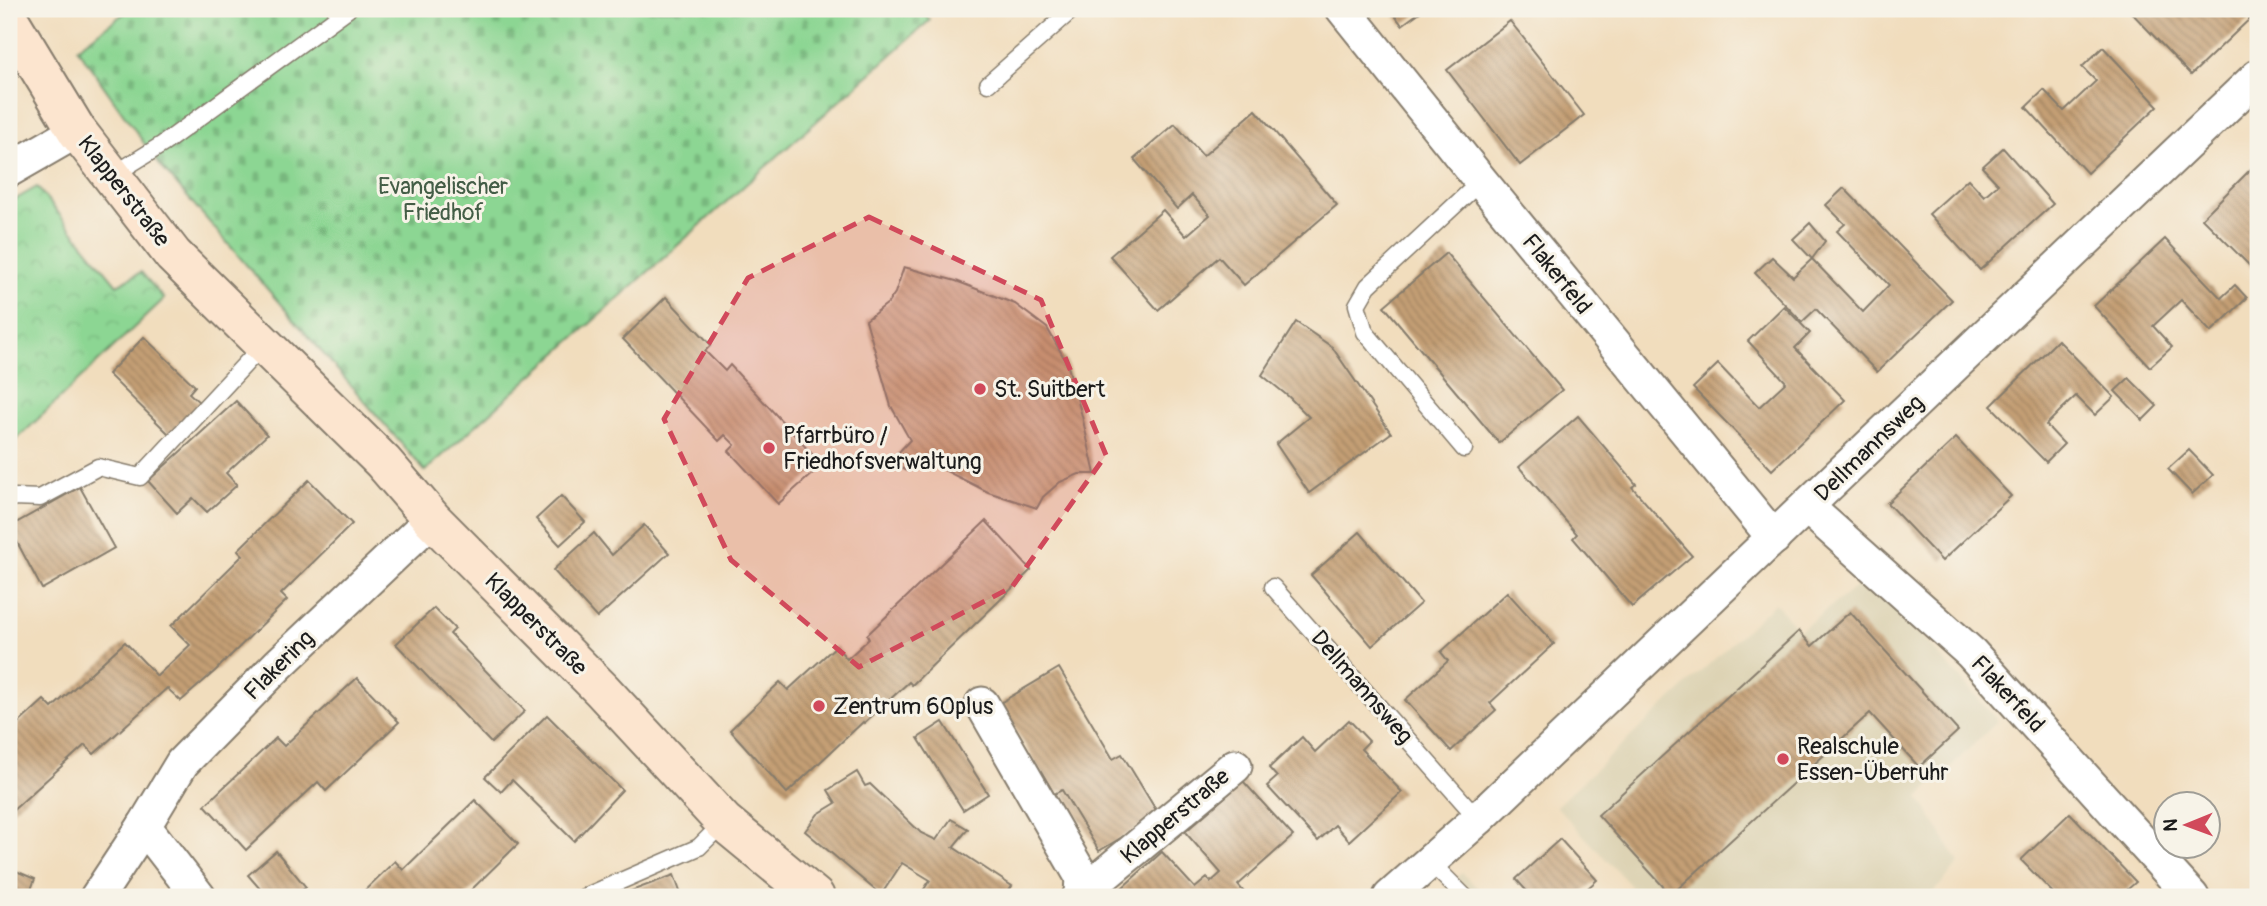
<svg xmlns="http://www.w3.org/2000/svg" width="2267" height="906" font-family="Pangolin,sans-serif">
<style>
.built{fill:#ddd3b4}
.cemetery{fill:url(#cemetery-stones);stroke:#547958;stroke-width:2}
.park{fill:url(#park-crowns);stroke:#547958;stroke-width:2}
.building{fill:url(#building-back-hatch)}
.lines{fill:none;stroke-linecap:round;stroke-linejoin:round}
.lane-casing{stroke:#867c6c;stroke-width:19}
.street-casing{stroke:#867c6c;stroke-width:37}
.secondary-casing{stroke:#867c6c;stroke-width:42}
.lane{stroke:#fff;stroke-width:16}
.street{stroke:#fff;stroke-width:33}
.secondary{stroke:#fce5cf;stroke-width:38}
.marked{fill:#d1495b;fill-opacity:0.2;stroke:#d1495b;stroke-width:5;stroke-dasharray:14 9;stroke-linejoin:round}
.poi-dot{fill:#d1495b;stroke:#f7f3e8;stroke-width:2.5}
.labels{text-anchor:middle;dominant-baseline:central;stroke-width:6;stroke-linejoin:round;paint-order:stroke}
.park-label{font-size:23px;fill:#435d46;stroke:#f7f3e8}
.street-label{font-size:23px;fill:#1c1c1c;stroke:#f7f3e8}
.poi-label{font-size:23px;fill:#1c1c1c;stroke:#f7f3e8;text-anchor:start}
</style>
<defs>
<pattern id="cemetery-stones" width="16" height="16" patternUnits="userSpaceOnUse" patternTransform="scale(1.75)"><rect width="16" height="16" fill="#8cd693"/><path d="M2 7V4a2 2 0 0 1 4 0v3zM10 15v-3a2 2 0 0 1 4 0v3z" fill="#78b77e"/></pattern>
<pattern id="park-crowns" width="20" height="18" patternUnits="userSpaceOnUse" patternTransform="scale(1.75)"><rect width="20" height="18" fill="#8cd693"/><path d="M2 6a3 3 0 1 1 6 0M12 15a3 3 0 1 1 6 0" fill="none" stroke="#78b77e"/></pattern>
<pattern id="building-back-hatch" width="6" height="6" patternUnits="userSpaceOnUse" patternTransform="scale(1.75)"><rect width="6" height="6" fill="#c49f75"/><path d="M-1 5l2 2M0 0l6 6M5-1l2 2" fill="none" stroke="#9e815f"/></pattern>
</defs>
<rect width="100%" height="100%" fill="#f7f3e8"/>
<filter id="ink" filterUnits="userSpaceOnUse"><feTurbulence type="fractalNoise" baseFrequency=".0143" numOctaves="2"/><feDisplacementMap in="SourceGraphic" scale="14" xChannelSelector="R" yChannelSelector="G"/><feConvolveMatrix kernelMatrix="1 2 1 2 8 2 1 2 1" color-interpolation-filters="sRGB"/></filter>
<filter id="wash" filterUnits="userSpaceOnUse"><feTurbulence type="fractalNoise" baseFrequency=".00686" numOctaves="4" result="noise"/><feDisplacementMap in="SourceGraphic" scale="28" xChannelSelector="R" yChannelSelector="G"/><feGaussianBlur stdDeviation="1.57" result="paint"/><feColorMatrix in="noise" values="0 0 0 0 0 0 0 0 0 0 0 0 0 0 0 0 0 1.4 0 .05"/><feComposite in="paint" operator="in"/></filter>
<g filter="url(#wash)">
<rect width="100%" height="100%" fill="#f1ddbd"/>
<!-- built -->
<g class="built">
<polygon points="1869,577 1998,721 1919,797 1959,863 1930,897 1620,897 1631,886 1556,806 1775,603 1799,631"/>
<polygon points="1462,873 1487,897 1435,897"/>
</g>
<!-- cemetery -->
<polygon class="cemetery" points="130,9 920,9 930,20 425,471 158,163 77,48"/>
<!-- park -->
<polygon class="park" points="37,187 117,285 141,272 164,299 13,443 9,436 9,203"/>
<g id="blocks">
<!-- building -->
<g class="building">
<polygon points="1390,9 1424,9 1402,25"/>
<polygon points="2128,9 2258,9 2258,11 2191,75"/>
<polygon points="1510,21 1584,115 1520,165 1447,70"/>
<polygon points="2103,47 2158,106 2087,173 2026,107 2044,90 2064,111 2096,81 2082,67"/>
<polygon points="1256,110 1337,205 1244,285 1219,257 1158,310 1110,256 1163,210 1186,236 1210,215 1192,195 1177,209 1134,159 1175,124 1203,156"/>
<polygon points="2003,148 2053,204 1980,270 1929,214 1968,179 1984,196 1998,184 1982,167"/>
<polygon points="2258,162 2258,264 2253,269 2202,218"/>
<polygon points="1844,188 1952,300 1877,372 1816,309 1802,322 1755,273 1772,257 1793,277 1812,259 1863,312 1889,285 1837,231 1845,224 1826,205"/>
<polygon points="1810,223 1825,241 1812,259 1793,239"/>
<polygon points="2165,239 2221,298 2235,285 2247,298 2211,332 2181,300 2153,326 2172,347 2150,367 2094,306"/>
<polygon points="1446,253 1562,390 1499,443 1384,306"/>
<polygon points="904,267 956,281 1015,304 1047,328 1067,363 1082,416 1095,474 1079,474 1060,482 1043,497 1037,508 988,492 942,469 924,455 912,470 907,471 897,466 897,454 910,440 891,406 866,320 888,303 895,293"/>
<polygon points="666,297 711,345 705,351 725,371 730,365 822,465 778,504 729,451 735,445 725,435 719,441 623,339"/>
<polygon points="1784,306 1810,333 1795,348 1845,400 1772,470 1693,388 1718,364 1759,407 1786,382 1748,341"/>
<polygon points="1296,322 1332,347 1391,433 1309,493 1276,444 1309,417 1289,397 1262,375"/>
<polygon points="144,337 195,386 189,393 200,403 170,435 108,374"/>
<polygon points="2058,340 2114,397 2095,415 2076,396 2062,409 2046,425 2064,444 2046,462 1991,406"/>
<polygon points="2129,378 2157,406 2143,420 2115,391"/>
<polygon points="236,401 267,435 226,473 237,485 207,512 193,498 177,513 148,481"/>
<polygon points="1578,416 1636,484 1632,487 1692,556 1632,607 1573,538 1577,534 1519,467"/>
<polygon points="1956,438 2011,496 1942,561 1887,503"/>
<polygon points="2189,450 2213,475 2192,494 2168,469"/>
<polygon points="309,480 352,524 281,594 287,600 215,671 181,701 167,688 94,754 85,745 11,812 9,810 9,732 44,700 52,708 125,642 157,676 190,645 171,626 243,555 238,550"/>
<polygon points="80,487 114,548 42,589 9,527"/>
<polygon points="561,496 585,522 560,545 536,519"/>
<polygon points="986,521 1031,570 912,685 909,682 864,723 863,722 787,793 730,730 780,682 788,690 836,646 847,659 869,639 867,635"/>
<polygon points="644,525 669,553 597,618 553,570 594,533 612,555"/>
<polygon points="1360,532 1421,603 1372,646 1311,575"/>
<polygon points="1507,592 1554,644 1490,703 1496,710 1451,751 1405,700 1448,661 1441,652"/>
<polygon points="434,608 455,629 450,634 525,711 491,743 396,644"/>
<polygon points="1850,612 1958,731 1919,767 1870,713 1671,895 1598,815 1799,631 1812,646"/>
<polygon points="1059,668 1113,759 1122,754 1159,815 1099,851 1062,790 1054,794 1000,703"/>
<polygon points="357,678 399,722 326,791 318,782 246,850 205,805 276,738 284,746"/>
<polygon points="547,715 622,790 574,841 512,780 501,792 485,777"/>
<polygon points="1349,720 1369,741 1361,749 1402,792 1349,841 1335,825 1318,841 1267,786 1277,777 1269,768 1302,737 1315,752"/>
<polygon points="943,722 988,794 963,810 918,738"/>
<polygon points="857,772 865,786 870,784 921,833 936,840 951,819 968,829 953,847 1012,886 1005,897 919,897 930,880 902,863 881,895 805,831 818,814 836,803 828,790"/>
<polygon points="1243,781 1293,836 1238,885 1248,897 1112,897 1162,852 1195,888 1207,878 1211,882 1221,873 1185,832"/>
<polygon points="475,800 518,844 464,897 358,897 395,861 403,870"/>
<polygon points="2070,813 2136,882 2119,897 2057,897 2021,860"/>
<polygon points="1560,839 1597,880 1578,897 1532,897 1516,879"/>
<polygon points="276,851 306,887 294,897 267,897 248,875"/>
<polygon points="9,868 35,879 28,897 9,897"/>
<polygon points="674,875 682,897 615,897"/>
</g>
</g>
</g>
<g filter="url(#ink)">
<use href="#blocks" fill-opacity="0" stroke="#867c6c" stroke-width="2"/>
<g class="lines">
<defs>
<g id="lane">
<polyline points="988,84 1073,9"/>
<polyline points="113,175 163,144 348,9"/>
<polyline points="1464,449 1365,332 1357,305 1368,286 1481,181"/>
<polyline points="9,500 14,497 40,498 98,467 140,477 264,344"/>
<polyline points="1273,587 1478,819"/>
<polyline points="1430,862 1465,897"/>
<polyline points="584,897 699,847 724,822"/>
</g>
<g id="street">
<polyline points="1343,9 1481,181 1774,538"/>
<polyline points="9,170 77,131"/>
<polyline points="1807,507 1971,653 2192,897"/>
<polyline points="982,704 1082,877 1081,894 1079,897"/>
<polyline points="144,826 199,897"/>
<polyline points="1081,894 1235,766"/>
<polyline points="97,897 144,826 182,763 278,665 432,519"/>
<polyline points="1390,897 1478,819 2258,76"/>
</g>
<polyline id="secondary" points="9,19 77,131 173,255 383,462 432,519 602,690 724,822 815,897"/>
</defs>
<!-- lane casing -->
<use href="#lane" class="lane-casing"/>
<!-- street casing -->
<use href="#street" class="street-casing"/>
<!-- secondary casing -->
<use href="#secondary" class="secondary-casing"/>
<!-- lane -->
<use href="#lane" class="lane"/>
<!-- street -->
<use href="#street" class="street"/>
<!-- secondary -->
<use href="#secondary" class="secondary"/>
</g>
</g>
<!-- marked area -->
<path class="marked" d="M869,217L1041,300L1106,455L1012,587L859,667L731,560L664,419L748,278Z"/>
<!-- markers -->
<g class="poi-dot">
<circle cx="980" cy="389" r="7"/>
<circle cx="769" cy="448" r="7"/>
<circle cx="819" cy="706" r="7"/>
<circle cx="1783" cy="759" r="7"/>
</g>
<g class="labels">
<!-- park labels -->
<g class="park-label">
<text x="443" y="186">Evangelischer<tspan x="443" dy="26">Friedhof</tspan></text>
</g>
<!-- street labels -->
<g class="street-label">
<text transform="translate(124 191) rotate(52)">Klapperstraße</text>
<text transform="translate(1557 274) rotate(51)">Flakerfeld</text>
<text transform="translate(1869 448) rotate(-44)">Dellmannsweg</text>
<text transform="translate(536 624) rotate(45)">Klapperstraße</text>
<text transform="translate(279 665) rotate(-45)">Flakering</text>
<text transform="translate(1362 687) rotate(49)">Dellmannsweg</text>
<text transform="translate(2008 694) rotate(47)">Flakerfeld</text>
<text transform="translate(1175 816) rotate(-40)">Klapperstraße</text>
</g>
<!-- poi labels -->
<g class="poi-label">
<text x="994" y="389">St. Suitbert</text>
<text x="783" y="435">Pfarrbüro /<tspan x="783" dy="26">Friedhofsverwaltung</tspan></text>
<text x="833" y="706">Zentrum 60plus</text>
<text x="1797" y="746">Realschule<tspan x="1797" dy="26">Essen-Überruhr</tspan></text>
</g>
</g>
<!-- margin -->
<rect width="2267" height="906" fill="none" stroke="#f7f3e8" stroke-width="35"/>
<!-- north arrow -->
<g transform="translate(2187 825) rotate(269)"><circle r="33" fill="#f7f3e8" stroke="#9f9d96" stroke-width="2"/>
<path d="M0-5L12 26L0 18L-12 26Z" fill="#d1495b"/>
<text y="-10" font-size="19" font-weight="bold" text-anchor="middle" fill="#1c1c1c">N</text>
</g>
</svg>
